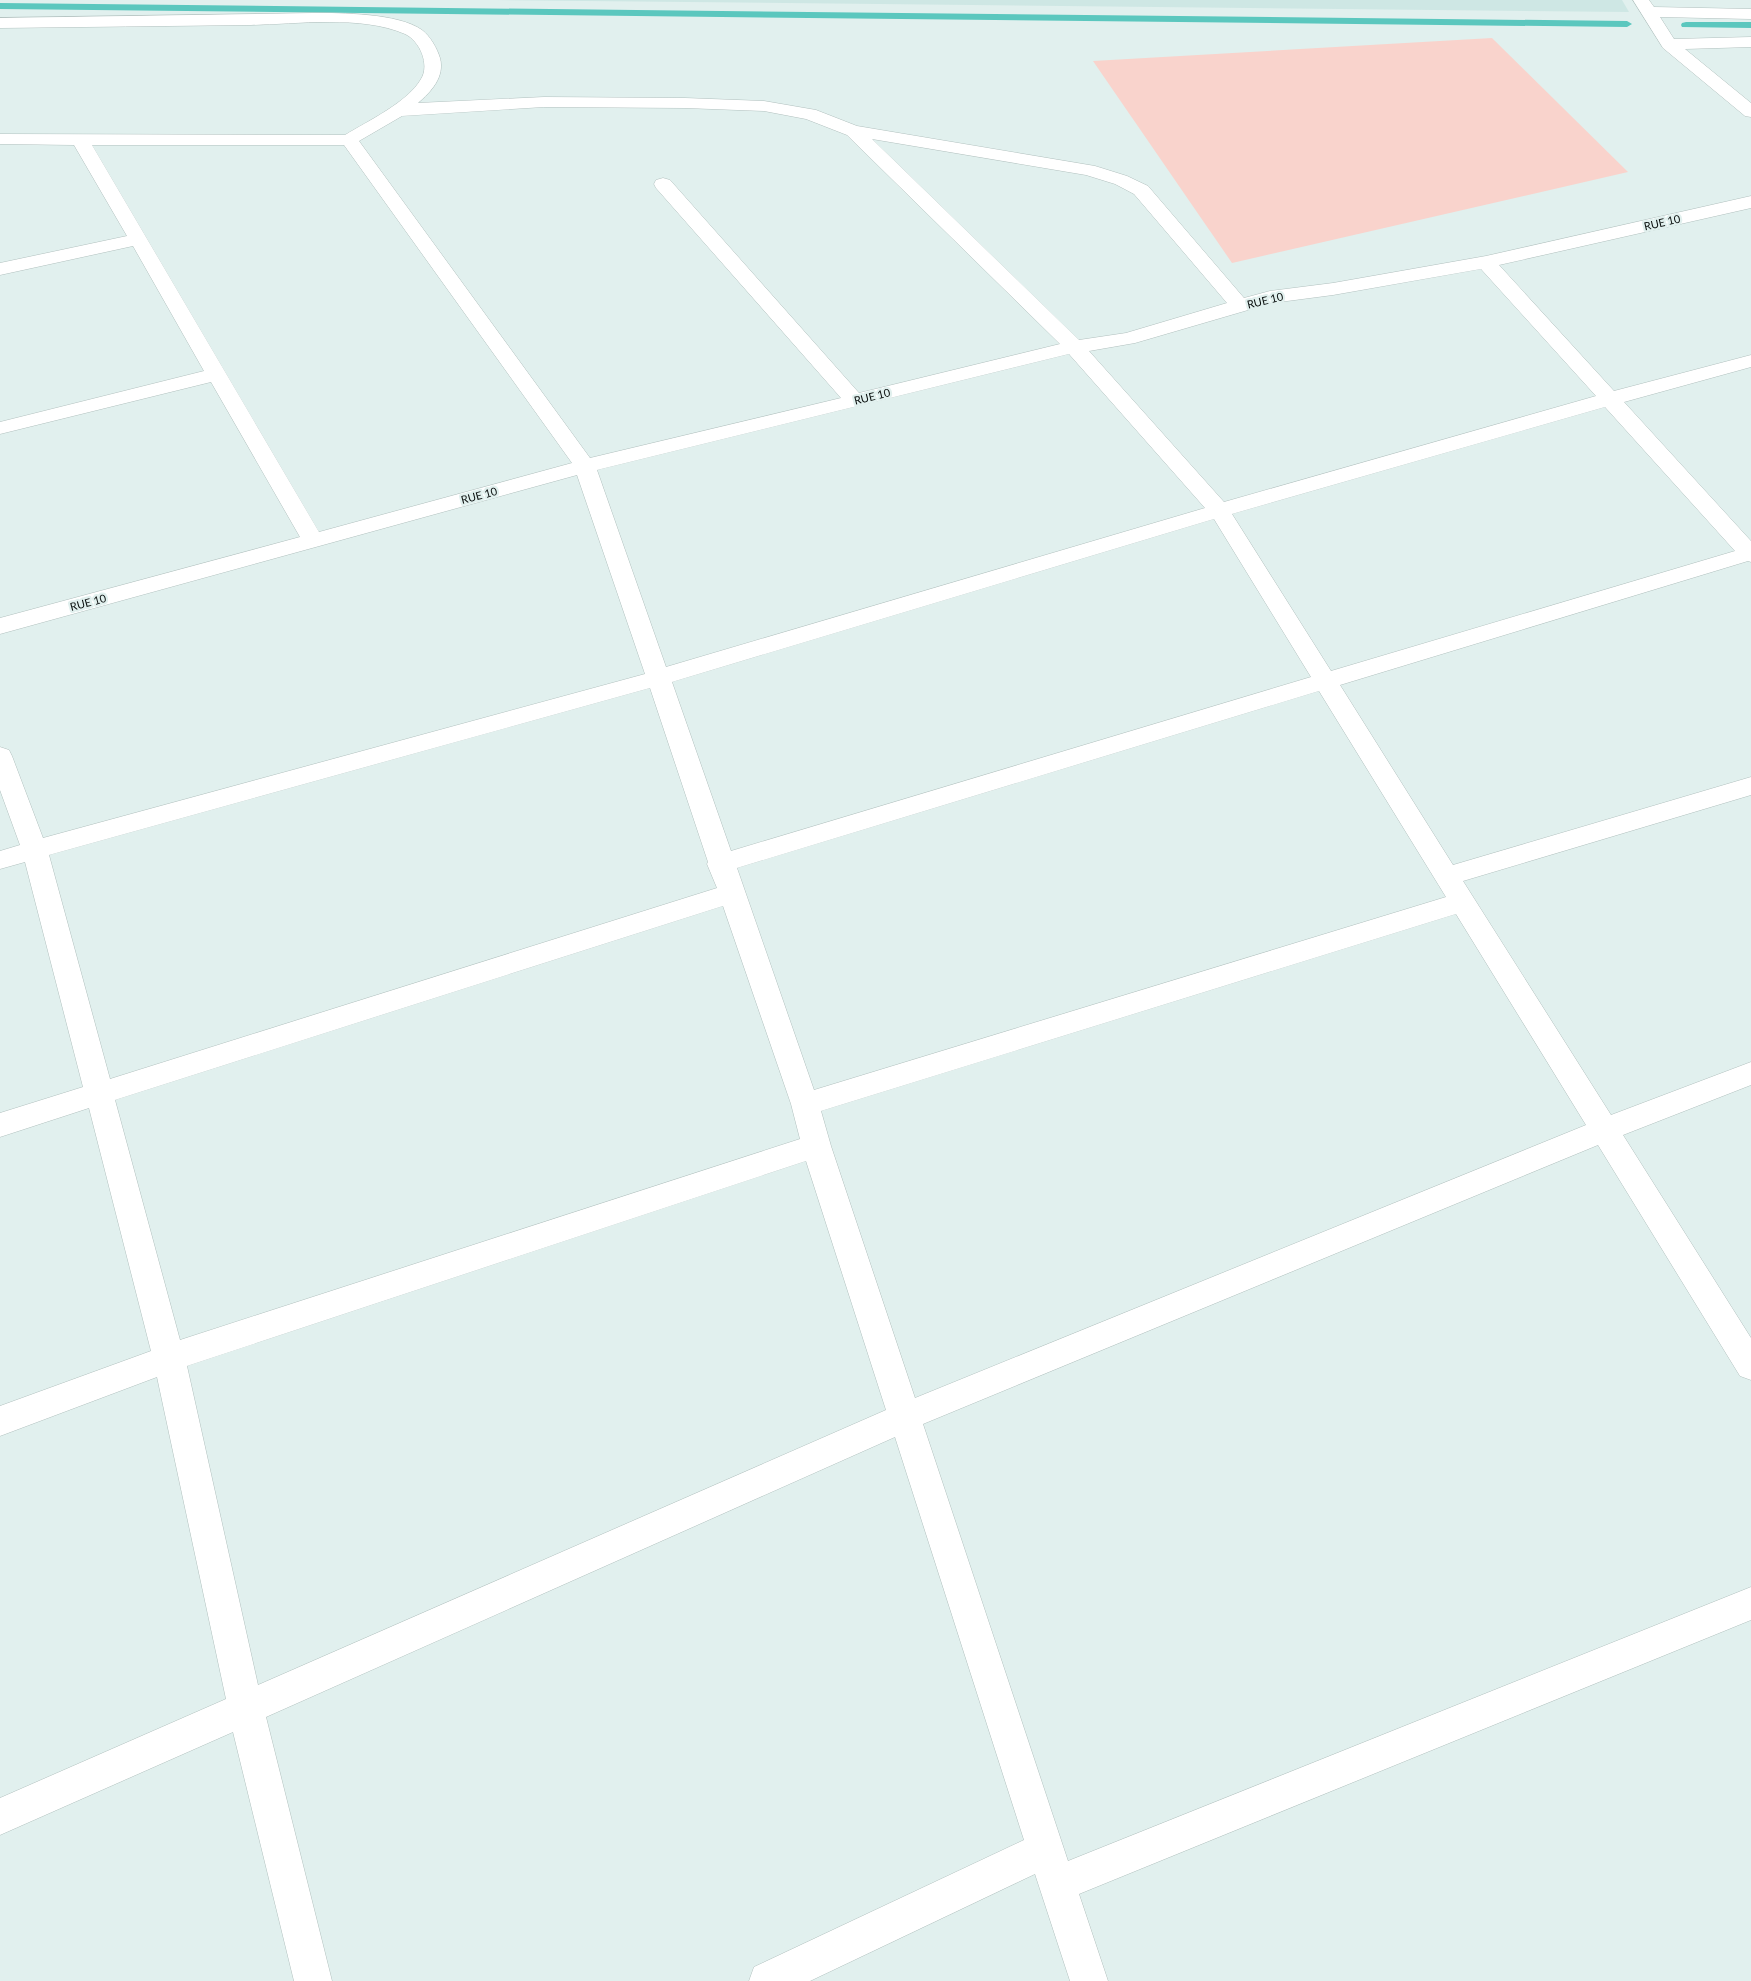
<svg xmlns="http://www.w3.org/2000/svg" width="1751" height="1981" font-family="Lato,sans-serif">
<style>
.built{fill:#cee7e4}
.green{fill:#f9d3cc}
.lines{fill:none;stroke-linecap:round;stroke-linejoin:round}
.stream{fill:#5bc7be;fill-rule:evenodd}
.minor-casing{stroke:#b1c0be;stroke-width:1}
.minor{fill:#fff;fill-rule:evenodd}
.labels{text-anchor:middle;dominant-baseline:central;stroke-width:4.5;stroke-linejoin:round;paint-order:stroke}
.far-street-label{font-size:11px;fill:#090e0d;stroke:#e1f0ee}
</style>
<rect width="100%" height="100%" fill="#e1f0ee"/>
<!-- built -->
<polygon class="built" points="496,0 1622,0 1629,12"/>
<!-- green -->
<polygon class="green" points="1492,38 1628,172 1232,263 1093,61"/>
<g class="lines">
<!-- stream -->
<g class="stream">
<polygon points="0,3 1627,21 1632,24 1627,27 0,9"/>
<polygon points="1686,22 1751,22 1751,28 1682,27 1681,25 1682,23"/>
</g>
<defs>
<g id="minor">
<polygon points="1633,0 1649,0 1654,7 1751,9 1751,19 1660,17 1674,39 1751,37 1751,47 1685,49 1751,103 1751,117 1745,116 1663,48"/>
<path d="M313,13C341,13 398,13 422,30C430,36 437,48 440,58C445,77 431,92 418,103L544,97L685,98L764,101L816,110L857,126L1095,166L1127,176L1148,186L1244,298L1270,291L1333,283L1486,256L1751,196V208L1499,265L1614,391L1751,355V367L1624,402L1751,541V562L1748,561L1340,685L1453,865L1751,777V795L1463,881L1611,1115L1751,1062V1085L1623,1135L1751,1338V1380L1740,1376L1598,1145L923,1424L1068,1861L1751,1587V1620L1079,1894L1108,1981H1070L1035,1874L810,1981H749L754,1967L1024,1840L895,1437L266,1717L332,1981H294L233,1732L0,1835V1798L226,1699L157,1377L0,1436V1406L151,1351L89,1108L0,1137V1113L83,1087L25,862L0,869V851L20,845L0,790V747L9,750L12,756L43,838L645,674L577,475L0,634V618L300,537L211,382L0,434V422L204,371L133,246L0,275V263L127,236L74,145L0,144V134L345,135C368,121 408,102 421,79C430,65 420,41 405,34C361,15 298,24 251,25C167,26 84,27 0,28V18ZM544,107L685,108L764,111L806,119L847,135L1060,344L859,393L670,180L663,178L656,180L654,184L656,188L841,398L590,458L359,141L402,116ZM872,139L1086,175L1115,184L1134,194L1227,303L1126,333L1079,340ZM92,145H344L572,463L319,532ZM1481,269L1596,396L1224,502L1089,351L1135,343L1272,303L1333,295ZM1069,354L1205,508L666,667L597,470ZM1605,407L1735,551L1331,671L1232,514ZM1214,519L1311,677L731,851L672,682ZM650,688L708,862L707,864L717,888L110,1079L49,855ZM1319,691L1446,897L814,1090L737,868ZM723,906L791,1104L800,1139L180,1340L115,1100ZM1456,914L1586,1125L915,1398L831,1146L821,1111ZM806,1161L886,1410L258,1685L187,1366Z"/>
</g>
</defs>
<!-- minor casing -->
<use href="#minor" class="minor-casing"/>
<!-- minor -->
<use href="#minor" class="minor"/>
</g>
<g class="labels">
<!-- far-street labels -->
<g class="far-street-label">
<text transform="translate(1662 222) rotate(-13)">RUE 10</text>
<text transform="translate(1265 300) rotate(-14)">RUE 10</text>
<text transform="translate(872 396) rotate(-14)">RUE 10</text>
<text transform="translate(479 495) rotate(-15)">RUE 10</text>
<text transform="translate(88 602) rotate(-15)">RUE 10</text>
</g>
</g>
</svg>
